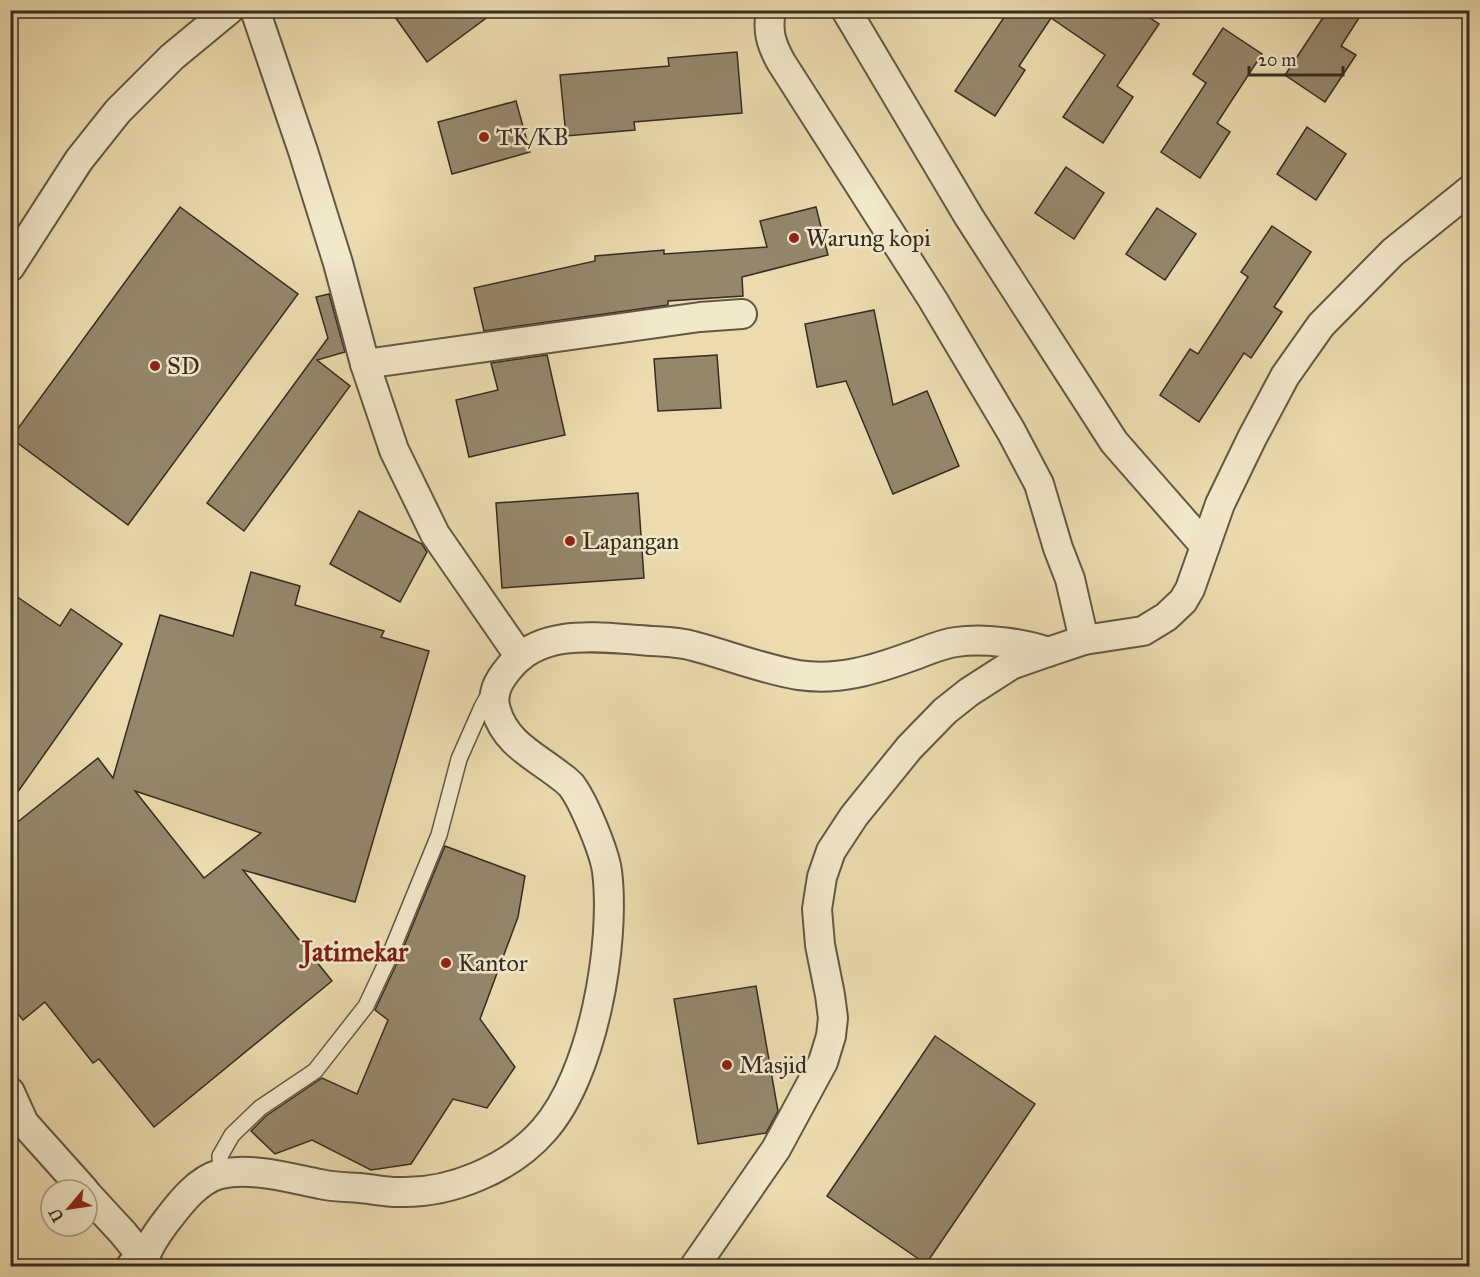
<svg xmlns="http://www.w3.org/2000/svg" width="1480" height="1277" font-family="'IM FELL Great Primer',serif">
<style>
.building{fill:#94876b;stroke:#352c23;stroke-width:1.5;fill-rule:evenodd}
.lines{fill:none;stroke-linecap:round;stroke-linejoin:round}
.service-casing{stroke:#625846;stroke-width:18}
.minor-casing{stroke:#625846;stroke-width:32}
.service{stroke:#f2e8ca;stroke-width:15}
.minor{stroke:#f2e8ca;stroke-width:28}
.poi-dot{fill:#8f2418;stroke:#f2e8ca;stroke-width:2}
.labels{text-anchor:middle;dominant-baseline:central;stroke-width:5;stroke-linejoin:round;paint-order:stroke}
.poi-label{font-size:24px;fill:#352c23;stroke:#f2e8ca;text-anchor:start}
.quarter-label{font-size:27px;font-weight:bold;fill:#7a1f14;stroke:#f2e8ca}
</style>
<rect width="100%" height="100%" fill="#ebdbae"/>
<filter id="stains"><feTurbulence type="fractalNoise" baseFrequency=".00333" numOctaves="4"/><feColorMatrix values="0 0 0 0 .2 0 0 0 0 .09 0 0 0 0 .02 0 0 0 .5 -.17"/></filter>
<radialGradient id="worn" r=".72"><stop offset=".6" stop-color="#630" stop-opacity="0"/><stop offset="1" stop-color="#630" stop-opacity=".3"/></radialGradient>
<!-- building -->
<g class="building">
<polygon points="390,10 497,10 427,62"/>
<polygon points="1009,10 1138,10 1159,24 1117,86 1133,97 1103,143 1063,117 1105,55 1051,18 1019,66 1025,70 995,116 955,91"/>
<polygon points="1328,10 1364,10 1341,46 1356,55 1325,102 1285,75"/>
<polygon points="1223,28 1262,54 1217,123 1230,132 1200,178 1161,152 1206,83 1193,74"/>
<polygon points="737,52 742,113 634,122 635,130 566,136 560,75 669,66 668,58"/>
<polygon points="516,101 530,152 452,174 438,122"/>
<polygon points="1307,127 1346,154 1316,200 1277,174"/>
<polygon points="1066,167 1104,193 1074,239 1035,213"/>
<polygon points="180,207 298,294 128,525 11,438"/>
<polygon points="816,207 828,255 742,277 743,296 668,301 668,305 484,331 474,288 595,261 595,256 664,250 664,254 767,247 760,221"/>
<polygon points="1157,208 1196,234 1165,280 1126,254"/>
<polygon points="1272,226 1311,252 1274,307 1282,312 1251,358 1244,353 1199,422 1160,395 1190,349 1198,354 1248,277 1241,272"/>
<polygon points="329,294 345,352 317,360 350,386 244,531 207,503 328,338 316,297"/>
<polygon points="874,310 893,405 927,391 959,466 893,494 846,381 817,387 805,324"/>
<polygon points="547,355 565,435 469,457 456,400 498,390 491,363"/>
<polygon points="717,355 721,408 658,411 654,359"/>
<polygon points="638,493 644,578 502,588 496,503"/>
<polygon points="359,511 422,544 427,552 400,602 330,564"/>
<path d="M251,572L300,586L295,605L384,631L381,637L429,651L355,902L243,870L332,981L154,1127L99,1059L93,1063L45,1002L23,1020L10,1004V828L98,758L113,778L160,615L233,636ZM135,791L261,833L204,878Z"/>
<polygon points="10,592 60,626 71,609 122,644 10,803"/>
<polygon points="445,846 525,876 518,917 480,1019 515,1067 487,1108 453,1099 411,1164 371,1170 312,1140 275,1154 251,1131 266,1116 322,1078 357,1094 388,1020 375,1010 398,961"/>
<polygon points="756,986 778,1111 766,1133 698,1144 674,999"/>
<polygon points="935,1036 1035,1104 926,1264 827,1196"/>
</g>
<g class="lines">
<defs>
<polyline id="service" points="221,1174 220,1156 232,1135 260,1108 315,1071 366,1006 389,957 439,835 459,759 482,707 487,698 493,694"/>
<g id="minor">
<polyline points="255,10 303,151 338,263 365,364 394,450 435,534 520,657"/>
<path d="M771,10C767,31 771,44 781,62L933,300L1011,431L1039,484L1058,548L1070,579L1084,640"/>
<polyline points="846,10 969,217 1114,442 1205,546"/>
<polyline points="10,267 79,160 118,111 172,57 229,10"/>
<polyline points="365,364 700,317 742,314"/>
<polyline points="10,1092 24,1123 84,1190"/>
<polyline points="87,1194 123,1233 144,1259 131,1266"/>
<path d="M143,1266C145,1250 158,1232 168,1219C181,1202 198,1180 220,1174C252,1167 289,1178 320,1184C333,1187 346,1187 359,1188C372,1189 385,1192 398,1192C450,1194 510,1169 544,1130C593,1075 616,943 607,871C604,851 584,802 571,785C569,783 562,777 559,775C535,756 505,743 496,710C491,694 498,681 509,668C540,629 595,637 639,640C657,642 676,641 693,646C728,655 762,669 798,675C838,681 874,670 912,656C926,651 941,644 956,642C984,638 1022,643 1048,652"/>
<polyline points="695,1266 776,1149 823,1062 831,1036 833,1018 830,995 820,945 817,909 822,877 831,851 854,816 909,748 945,711 969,692 1011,665 1048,652 1084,640 1143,631 1166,617 1183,601 1190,589 1220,504 1252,438 1285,376 1321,325 1393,252 1470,190"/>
</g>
</defs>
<!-- service casing -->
<use href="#service" class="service-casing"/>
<!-- minor casing -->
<use href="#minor" class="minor-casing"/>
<!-- service -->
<use href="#service" class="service"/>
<!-- minor -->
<use href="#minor" class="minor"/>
</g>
<!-- markers -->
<g class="poi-dot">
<circle cx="484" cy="137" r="6"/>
<circle cx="794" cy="238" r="6"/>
<circle cx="155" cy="366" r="6"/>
<circle cx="570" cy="541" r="6"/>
<circle cx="446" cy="963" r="6"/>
<circle cx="727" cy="1065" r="6"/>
</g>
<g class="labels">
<!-- poi labels -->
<g class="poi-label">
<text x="496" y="137">TK/KB</text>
<text x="806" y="238">Warung kopi</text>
<text x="167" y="366">SD</text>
<text x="582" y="541">Lapangan</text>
<text x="458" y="963">Kantor</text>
<text x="739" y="1065">Masjid</text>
</g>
<!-- quarter labels -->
<g class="quarter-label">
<text x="355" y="951">Jatimekar</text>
</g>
</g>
<!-- margin -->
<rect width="1480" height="1277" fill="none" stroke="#ebdbae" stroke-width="36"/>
<rect x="12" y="12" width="1456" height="1253" fill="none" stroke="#352c23" stroke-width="3"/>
<rect x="18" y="18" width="1444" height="1241" fill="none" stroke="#352c23" stroke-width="1.5"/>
<!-- north arrow -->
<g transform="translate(69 1208) rotate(241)"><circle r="28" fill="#f2e8ca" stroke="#a69d87" stroke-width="1.5"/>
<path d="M0-4.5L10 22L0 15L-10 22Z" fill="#8f2418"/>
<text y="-9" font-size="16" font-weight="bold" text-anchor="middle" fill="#352c23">U</text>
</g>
<!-- scale -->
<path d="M1249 66v9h94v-9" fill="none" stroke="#352c23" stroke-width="3"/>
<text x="1258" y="66" font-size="18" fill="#352c23" stroke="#f2e8ca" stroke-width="4.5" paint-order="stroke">20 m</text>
<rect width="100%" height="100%" filter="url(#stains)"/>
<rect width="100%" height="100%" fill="url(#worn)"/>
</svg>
